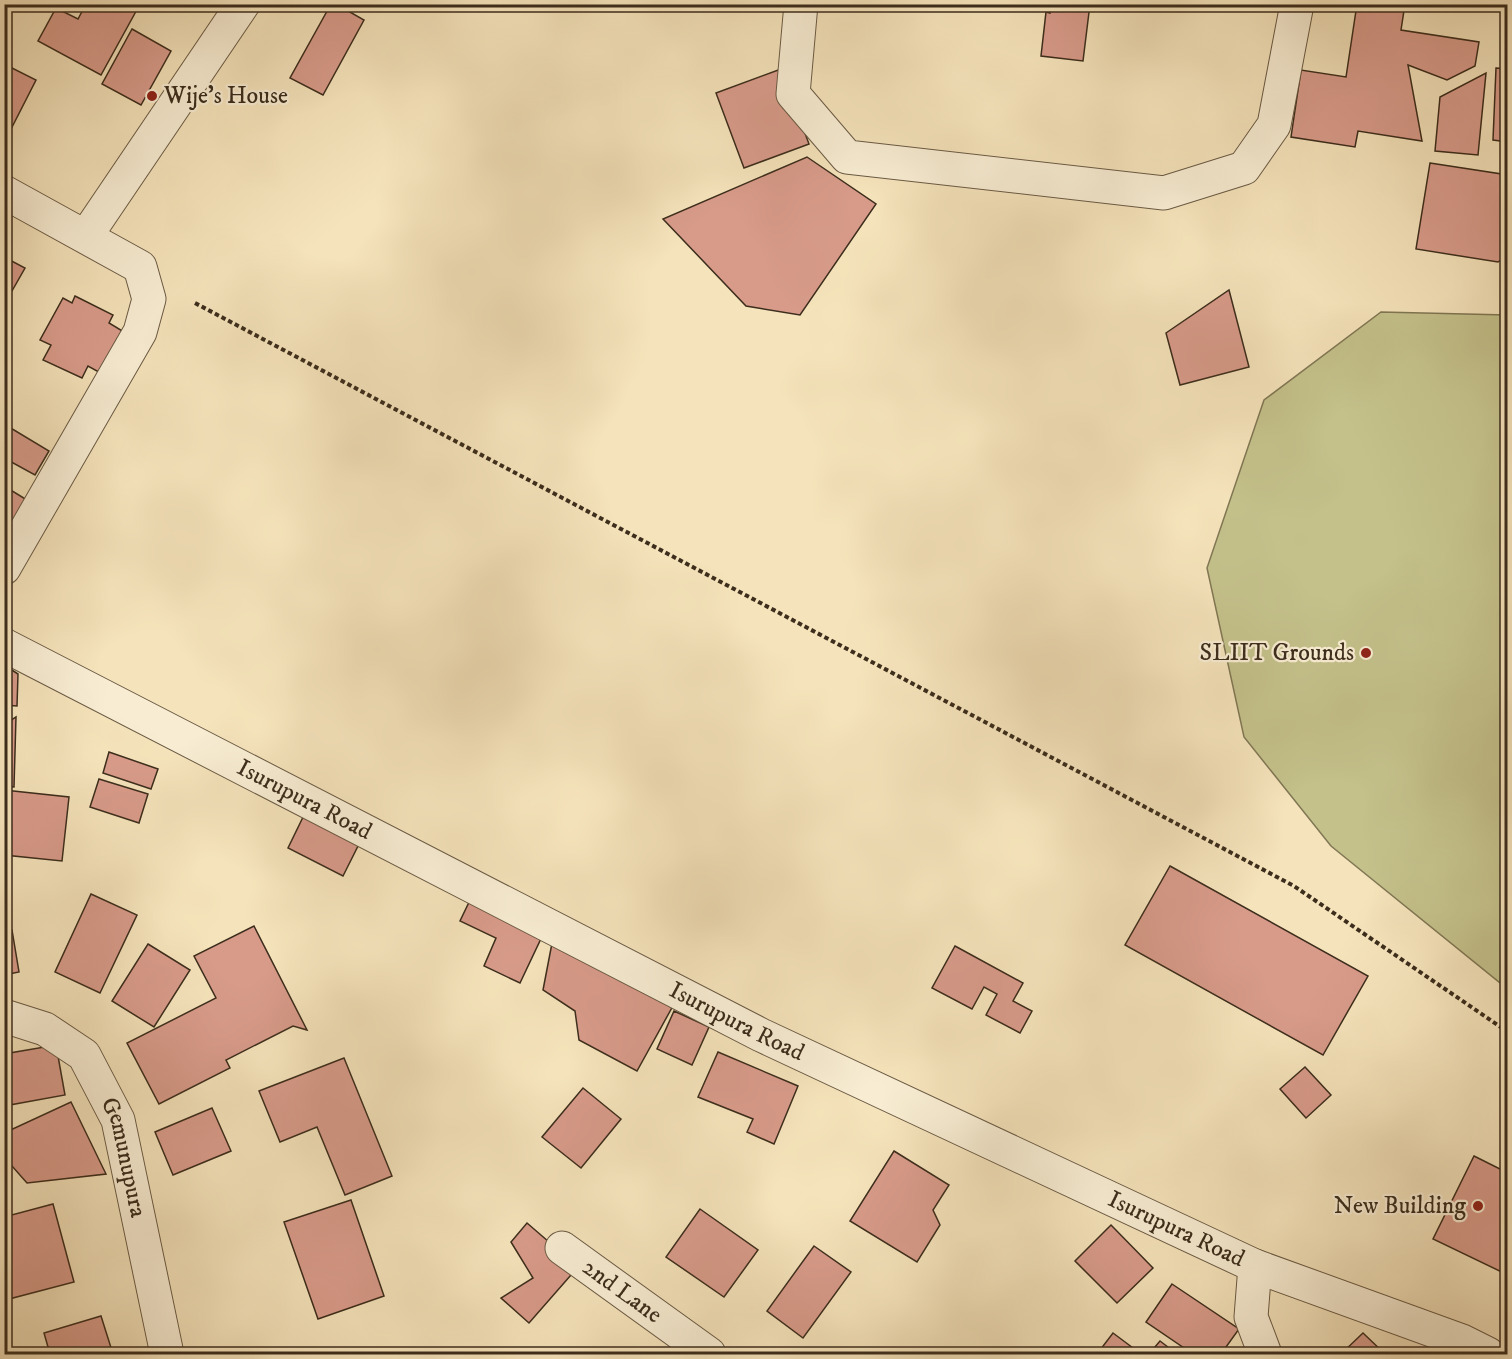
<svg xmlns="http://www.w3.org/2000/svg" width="1512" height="1359" font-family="'IM FELL DW Pica',serif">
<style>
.green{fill:#c4c18b;stroke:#807754;stroke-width:1.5}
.building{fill:#d89b8a;stroke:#3c2d1c;stroke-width:1.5}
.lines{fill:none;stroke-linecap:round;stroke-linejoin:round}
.minor-casing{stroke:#6a5a44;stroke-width:35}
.path{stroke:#3c2d1c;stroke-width:4;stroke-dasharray:4.5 3;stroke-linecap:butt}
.minor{stroke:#f8edd3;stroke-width:33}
.poi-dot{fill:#8f2418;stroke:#f8edd3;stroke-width:2}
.labels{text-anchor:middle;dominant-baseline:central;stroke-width:4.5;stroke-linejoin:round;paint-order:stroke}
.poi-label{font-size:24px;fill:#3c2d1c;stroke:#f8edd3;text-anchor:end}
.street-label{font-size:24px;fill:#3c2d1c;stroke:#f8edd3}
</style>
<rect width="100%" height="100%" fill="#f5e3bb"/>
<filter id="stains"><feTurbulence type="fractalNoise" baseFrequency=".00333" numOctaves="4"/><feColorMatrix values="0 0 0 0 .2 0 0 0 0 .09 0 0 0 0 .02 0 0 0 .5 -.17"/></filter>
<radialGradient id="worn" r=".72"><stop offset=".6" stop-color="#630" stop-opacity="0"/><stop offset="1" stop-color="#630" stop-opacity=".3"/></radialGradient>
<!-- green -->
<polygon class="green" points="1381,312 1507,315 1507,986 1499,982 1331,846 1244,737 1207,568 1264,400"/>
<!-- building -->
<g class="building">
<polygon points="86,4 140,4 101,75 38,41 56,8 78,19"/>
<polygon points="331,4 336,4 364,20 323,95 290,78"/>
<polygon points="1051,4 1090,4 1083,61 1041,56 1046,12 1050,13"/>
<polygon points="1357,4 1405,4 1401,30 1479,42 1475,66 1447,80 1408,65 1422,141 1358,131 1355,147 1291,137 1301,70 1346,77"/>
<polygon points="132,29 171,51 141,105 102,84"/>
<polygon points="4,64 36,80 7,137 4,135"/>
<polygon points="1496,68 1508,69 1508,142 1493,140"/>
<polygon points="781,69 809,144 744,168 716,93"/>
<polygon points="1486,73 1478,155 1435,151 1440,97"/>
<polygon points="807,157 876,204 800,315 746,306 663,219"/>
<polygon points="1430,163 1508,175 1508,255 1498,262 1416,249"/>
<polygon points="4,257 25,268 4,305"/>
<polygon points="1229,290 1249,367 1180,385 1166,333"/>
<polygon points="75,296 113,315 109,323 129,335 106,376 88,366 82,378 43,360 51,345 40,340 63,298 72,303"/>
<polygon points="4,424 49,451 35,475 4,458"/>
<polygon points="4,486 32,503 15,530 4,524"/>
<polygon points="4,665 18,674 17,706 4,705"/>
<polygon points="16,717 14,787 4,786 4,725"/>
<polygon points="109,752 158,769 151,789 103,773"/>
<polygon points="99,779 148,794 139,823 90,807"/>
<polygon points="4,790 69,797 62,861 4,855"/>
<polygon points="307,809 363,836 343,876 288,848"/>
<polygon points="1170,866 1368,976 1323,1055 1125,945"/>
<polygon points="91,894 137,915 100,993 55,972"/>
<polygon points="473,894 546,928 520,983 484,966 496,938 460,921"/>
<polygon points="254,926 307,1030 293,1026 226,1060 230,1068 159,1104 127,1043 216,998 194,956"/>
<polygon points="12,930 19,972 4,975 4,932"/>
<polygon points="553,938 674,1004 637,1071 579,1040 575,1011 543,990"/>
<polygon points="148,944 190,970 154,1027 112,1001"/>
<polygon points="955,946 1023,983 1013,1001 1032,1011 1020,1033 986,1015 997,994 984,987 972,1009 932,988"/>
<polygon points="674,1011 709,1027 692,1065 657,1049"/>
<polygon points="56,1045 65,1095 4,1106 4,1054"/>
<polygon points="718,1052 798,1086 774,1144 747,1132 753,1119 698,1097"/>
<polygon points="344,1058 392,1176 345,1195 317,1127 280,1142 259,1091"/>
<polygon points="1305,1067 1331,1095 1306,1118 1280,1089"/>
<polygon points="583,1088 621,1119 581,1168 542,1137"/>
<polygon points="71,1102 106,1174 27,1183 4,1157 4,1133"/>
<polygon points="212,1108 231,1151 173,1175 155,1132"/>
<polygon points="894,1151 949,1185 933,1210 940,1225 917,1262 850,1221"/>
<polygon points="1474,1156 1508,1173 1508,1275 1433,1239"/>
<polygon points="351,1200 384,1296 318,1319 284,1222"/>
<polygon points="53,1204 74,1282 9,1299 4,1281 4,1217"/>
<polygon points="700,1209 758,1250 724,1297 666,1257"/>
<polygon points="527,1223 578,1267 529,1323 501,1298 533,1278 511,1242"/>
<polygon points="1111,1225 1153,1268 1117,1303 1075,1261"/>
<polygon points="814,1246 851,1272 803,1338 767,1311"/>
<polygon points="1172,1284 1239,1329 1221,1354 1193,1354 1146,1322"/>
<polygon points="101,1316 113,1354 50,1354 44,1333"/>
<polygon points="1113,1333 1141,1354 1097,1354"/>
<polygon points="1363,1333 1385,1354 1341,1354"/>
<polygon points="1160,1341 1177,1354 1149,1354"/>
</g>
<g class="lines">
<defs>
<g id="minor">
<polyline points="801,4 793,94 847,157 1164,193 1244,168 1274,125 1297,4"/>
<polyline points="4,192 140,267 149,299 140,332 4,568"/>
<polyline points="86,236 243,4"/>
<path id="s1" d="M4,645L761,1035L1255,1266L1462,1341L1488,1354"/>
<path id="s2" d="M4,1016L45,1029L84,1055L118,1120L167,1354"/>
<path id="s3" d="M562,1248L709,1354"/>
<polyline points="1255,1266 1251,1317 1265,1354"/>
</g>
</defs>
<!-- minor casing -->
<use href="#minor" class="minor-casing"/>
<!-- path -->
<polyline class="path" points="195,303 1294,886 1508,1032"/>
<!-- minor -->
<use href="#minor" class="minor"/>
</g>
<!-- markers -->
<g class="poi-dot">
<circle cx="152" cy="96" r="6"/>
<circle cx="1366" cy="653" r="6"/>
<circle cx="1478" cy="1206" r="6"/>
</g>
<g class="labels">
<!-- poi labels -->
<g class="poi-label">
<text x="164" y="96" text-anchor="start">Wije's House</text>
<text x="1354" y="653">SLIIT Grounds</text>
<text x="1466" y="1206">New Building</text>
</g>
<!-- street labels -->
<g class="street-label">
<text stroke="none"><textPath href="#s1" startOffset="338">Isurupura Road</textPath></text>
<text stroke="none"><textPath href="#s1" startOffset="824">Isurupura Road</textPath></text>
<text stroke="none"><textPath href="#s2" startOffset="201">Gemunupura</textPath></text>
<text stroke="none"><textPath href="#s1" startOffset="1310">Isurupura Road</textPath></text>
<text stroke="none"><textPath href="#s3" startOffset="74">2nd Lane</textPath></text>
</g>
</g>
<!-- margin -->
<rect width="1512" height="1359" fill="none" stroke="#f5e3bb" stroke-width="24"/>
<rect x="6" y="6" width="1500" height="1347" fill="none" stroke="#3c2d1c" stroke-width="3"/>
<rect x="12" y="12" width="1488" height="1335" fill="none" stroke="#3c2d1c" stroke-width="1.5"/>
<rect width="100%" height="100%" filter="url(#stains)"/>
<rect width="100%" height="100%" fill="url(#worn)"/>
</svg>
